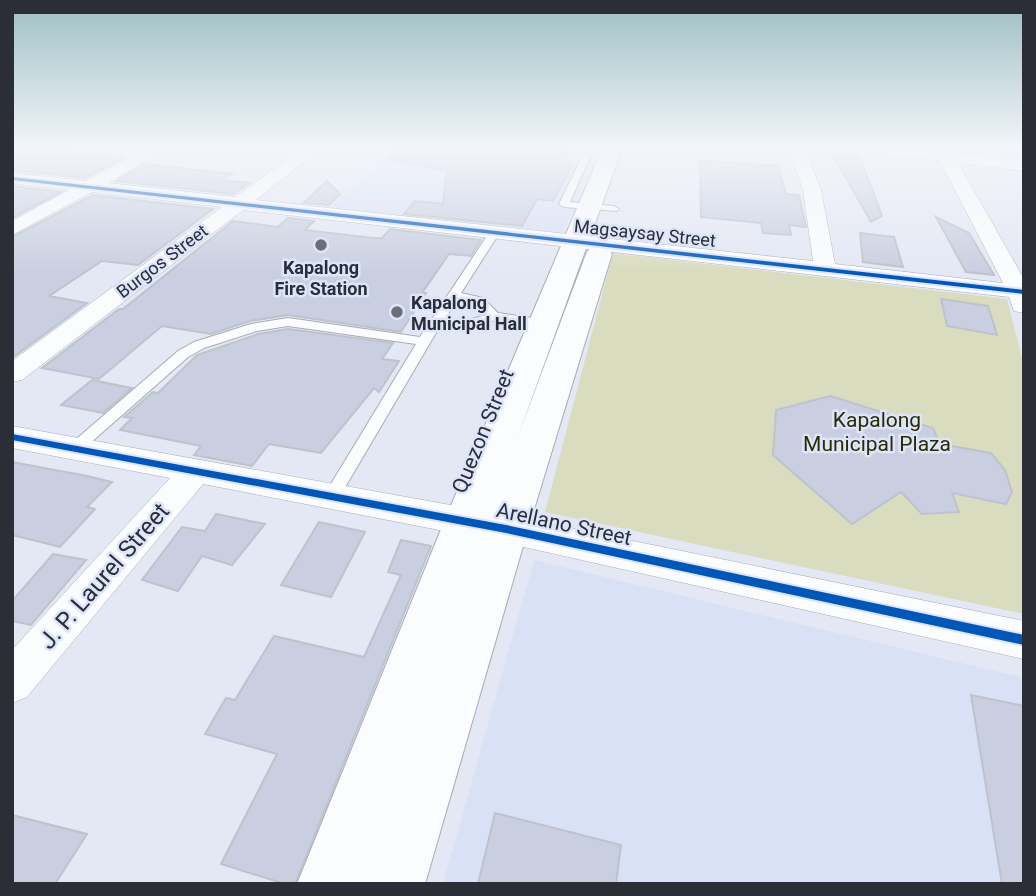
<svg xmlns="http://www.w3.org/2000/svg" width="1036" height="896" font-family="Roboto,sans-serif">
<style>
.built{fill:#d9e1f6}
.green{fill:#dadcc0}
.building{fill:#c9cfe1;stroke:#bec2cb;stroke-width:2}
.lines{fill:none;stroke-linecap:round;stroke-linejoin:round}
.lane-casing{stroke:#a8abb4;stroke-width:2}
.street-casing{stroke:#a8abb4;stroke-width:1}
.highway-casing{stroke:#a8abb4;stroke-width:2}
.lane{fill:#fbfcfd;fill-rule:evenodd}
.street{fill:#fbfcfd;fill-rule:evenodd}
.highway{fill:#fbfcfd;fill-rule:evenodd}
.cycleway-casing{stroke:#dde5fb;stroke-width:4}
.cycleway{fill:#0057b8;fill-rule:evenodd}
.poi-dot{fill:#6c6f78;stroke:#dde5fb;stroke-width:2.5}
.labels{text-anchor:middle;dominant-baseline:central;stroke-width:5;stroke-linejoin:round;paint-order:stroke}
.far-street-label{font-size:18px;fill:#2b2e36;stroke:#dde5fb}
.far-poi-label{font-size:18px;font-weight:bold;fill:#2b2e36;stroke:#dde5fb}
.park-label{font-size:21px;fill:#2c2b00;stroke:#dde5fb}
.street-label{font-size:21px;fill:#2b2e36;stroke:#dde5fb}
.near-street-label{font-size:24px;fill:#2b2e36;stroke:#dde5fb}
</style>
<rect width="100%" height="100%" fill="#e4e8f4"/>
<!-- built -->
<g class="built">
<polygon points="394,149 599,149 564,234 330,208"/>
<polygon points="534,560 1024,678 1024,884 443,884"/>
</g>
<!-- green -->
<polygon class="green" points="613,253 1007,299 1024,366 1024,614 545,512"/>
<!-- building -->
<g class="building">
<polygon points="12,149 50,149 123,158 85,178 12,170"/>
<polygon points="392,149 569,149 561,163 573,164 553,201 537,199 522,226 404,214 415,201 443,204 447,170 391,161"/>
<polygon points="831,152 859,154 882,216 871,222"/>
<polygon points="700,160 778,166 786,194 799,195 806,227 789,225 791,235 763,233 761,223 701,217"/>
<polygon points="144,164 232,174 222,180 249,183 233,194 116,181"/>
<polygon points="327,181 340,194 329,205 304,203"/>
<polygon points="12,186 61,192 12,218"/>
<polygon points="93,195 213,209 138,265 102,261 49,296 87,303 12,358 12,237"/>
<polygon points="936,217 969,233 994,275 966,272"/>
<polygon points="288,218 314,221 305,230 373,238 382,238 390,229 481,240 471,256 449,254 422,293 426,293 401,332 288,315 250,321 211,334 162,326 99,379 42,368 119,309 123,309 233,221 278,227"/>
<polygon points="860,233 894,237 903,267 863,262"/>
<polygon points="941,299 988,306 997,335 947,326"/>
<polygon points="288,329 393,343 382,359 399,361 379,392 374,388 321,453 269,444 252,466 194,455 201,446 120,430 132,418 124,417 153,392 158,393 197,355 258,334"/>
<polygon points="92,380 132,388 103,413 61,405"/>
<polygon points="830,396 933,428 940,444 991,453 1005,470 1012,492 1006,504 952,493 959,512 922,514 901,492 852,524 773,455 776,410"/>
<polygon points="12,462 87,476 112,482 87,507 95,509 60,547 12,535"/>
<polygon points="216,514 265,524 232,565 202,556 178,591 142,580 182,527 205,531"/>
<polygon points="319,522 365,532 331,597 281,585"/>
<polygon points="401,540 431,546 295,884 285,884 221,864 277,754 205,734 226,698 235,700 274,636 364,657 401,575 388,572"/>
<polygon points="53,554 86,560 31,625 12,621 12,601"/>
<polygon points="971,695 1024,706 1024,884 1002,884"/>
<polygon points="495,813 621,845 616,884 478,884"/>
<polygon points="12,815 87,834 55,884 12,884"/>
</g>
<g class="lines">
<defs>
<g id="lane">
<polygon points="586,154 590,157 570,202 614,206 619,209 617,211 564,207 559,204 582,157"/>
<path d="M491,230L500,232L461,293L483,298L498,313L550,321L556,325L550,329L495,320L469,328L440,326L337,501H325L323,497L416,344L288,326L257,331L204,348L188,357L80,452H68L66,448L178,351L194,342L251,324L288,318L420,337ZM457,300L475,304L486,315L468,320L445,319Z"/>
</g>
<g id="street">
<polygon points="145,149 165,149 108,183 235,197 302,149 320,149 256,200 813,261 803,190 789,149 805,149 821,190 835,264 1003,283 940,161 878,154 870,149 950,149 952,153 1024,161 1024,171 958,163 1024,279 1024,313 1014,311 1009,297 243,210 22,380 12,382 12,361 222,207 92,192 12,235 12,221 69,190 12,183 12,173 86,181"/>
<polygon points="12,426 506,515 1024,621 1024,659 506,543 203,484 27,697 12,703 12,650 170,478 12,448"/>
</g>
<polygon id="highway" points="602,149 622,149 517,439 586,254 590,248 599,246 608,248 612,254 528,529 425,884 297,884 444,522"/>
</defs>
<!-- lane casing -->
<use href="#lane" class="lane-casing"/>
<!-- street casing -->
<use href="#street" class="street-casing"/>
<!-- highway casing -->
<use href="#highway" class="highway-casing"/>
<!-- lane -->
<use href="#lane" class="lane"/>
<!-- street -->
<use href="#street" class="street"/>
<!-- highway -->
<use href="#highway" class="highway"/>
<defs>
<g id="cycleway">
<polygon points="12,177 1024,290 1024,294 12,180"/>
<polygon points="12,434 506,525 1024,635 1024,645 506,533 12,440"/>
</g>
</defs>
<!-- cycleway casing -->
<use href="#cycleway" class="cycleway-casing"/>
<!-- cycleway -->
<use href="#cycleway" class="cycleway"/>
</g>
<!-- sky -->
<linearGradient id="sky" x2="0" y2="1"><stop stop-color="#9ebfc2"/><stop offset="0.54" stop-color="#f3f5fa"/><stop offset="1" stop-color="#f3f5fa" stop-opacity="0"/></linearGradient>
<rect width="1036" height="274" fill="url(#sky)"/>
<!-- markers -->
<g class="poi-dot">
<circle cx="321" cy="245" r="7"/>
<circle cx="397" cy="312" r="7"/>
</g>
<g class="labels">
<!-- far-street labels -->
<g class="far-street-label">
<text transform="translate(645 233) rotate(6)">Magsaysay Street</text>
<text transform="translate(162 261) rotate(-37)">Burgos Street</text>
</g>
<!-- far-poi labels -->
<g class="far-poi-label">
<text x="321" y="267">Kapalong<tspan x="321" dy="21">Fire Station</tspan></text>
<text x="411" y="302" text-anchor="start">Kapalong<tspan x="411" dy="21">Municipal Hall</tspan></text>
</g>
<!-- park labels -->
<g class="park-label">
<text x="877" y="420">Kapalong<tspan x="877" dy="24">Municipal Plaza</tspan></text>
</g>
<!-- street labels -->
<g class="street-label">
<text transform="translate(483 431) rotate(-68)">Quezon Street</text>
<text transform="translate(564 524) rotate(12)">Arellano Street</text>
</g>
<!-- near-street labels -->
<g class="near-street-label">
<text transform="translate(104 576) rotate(-49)">J. P. Laurel Street</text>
</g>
</g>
<!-- border -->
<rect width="1036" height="896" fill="none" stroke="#2b2e36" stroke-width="28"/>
</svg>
